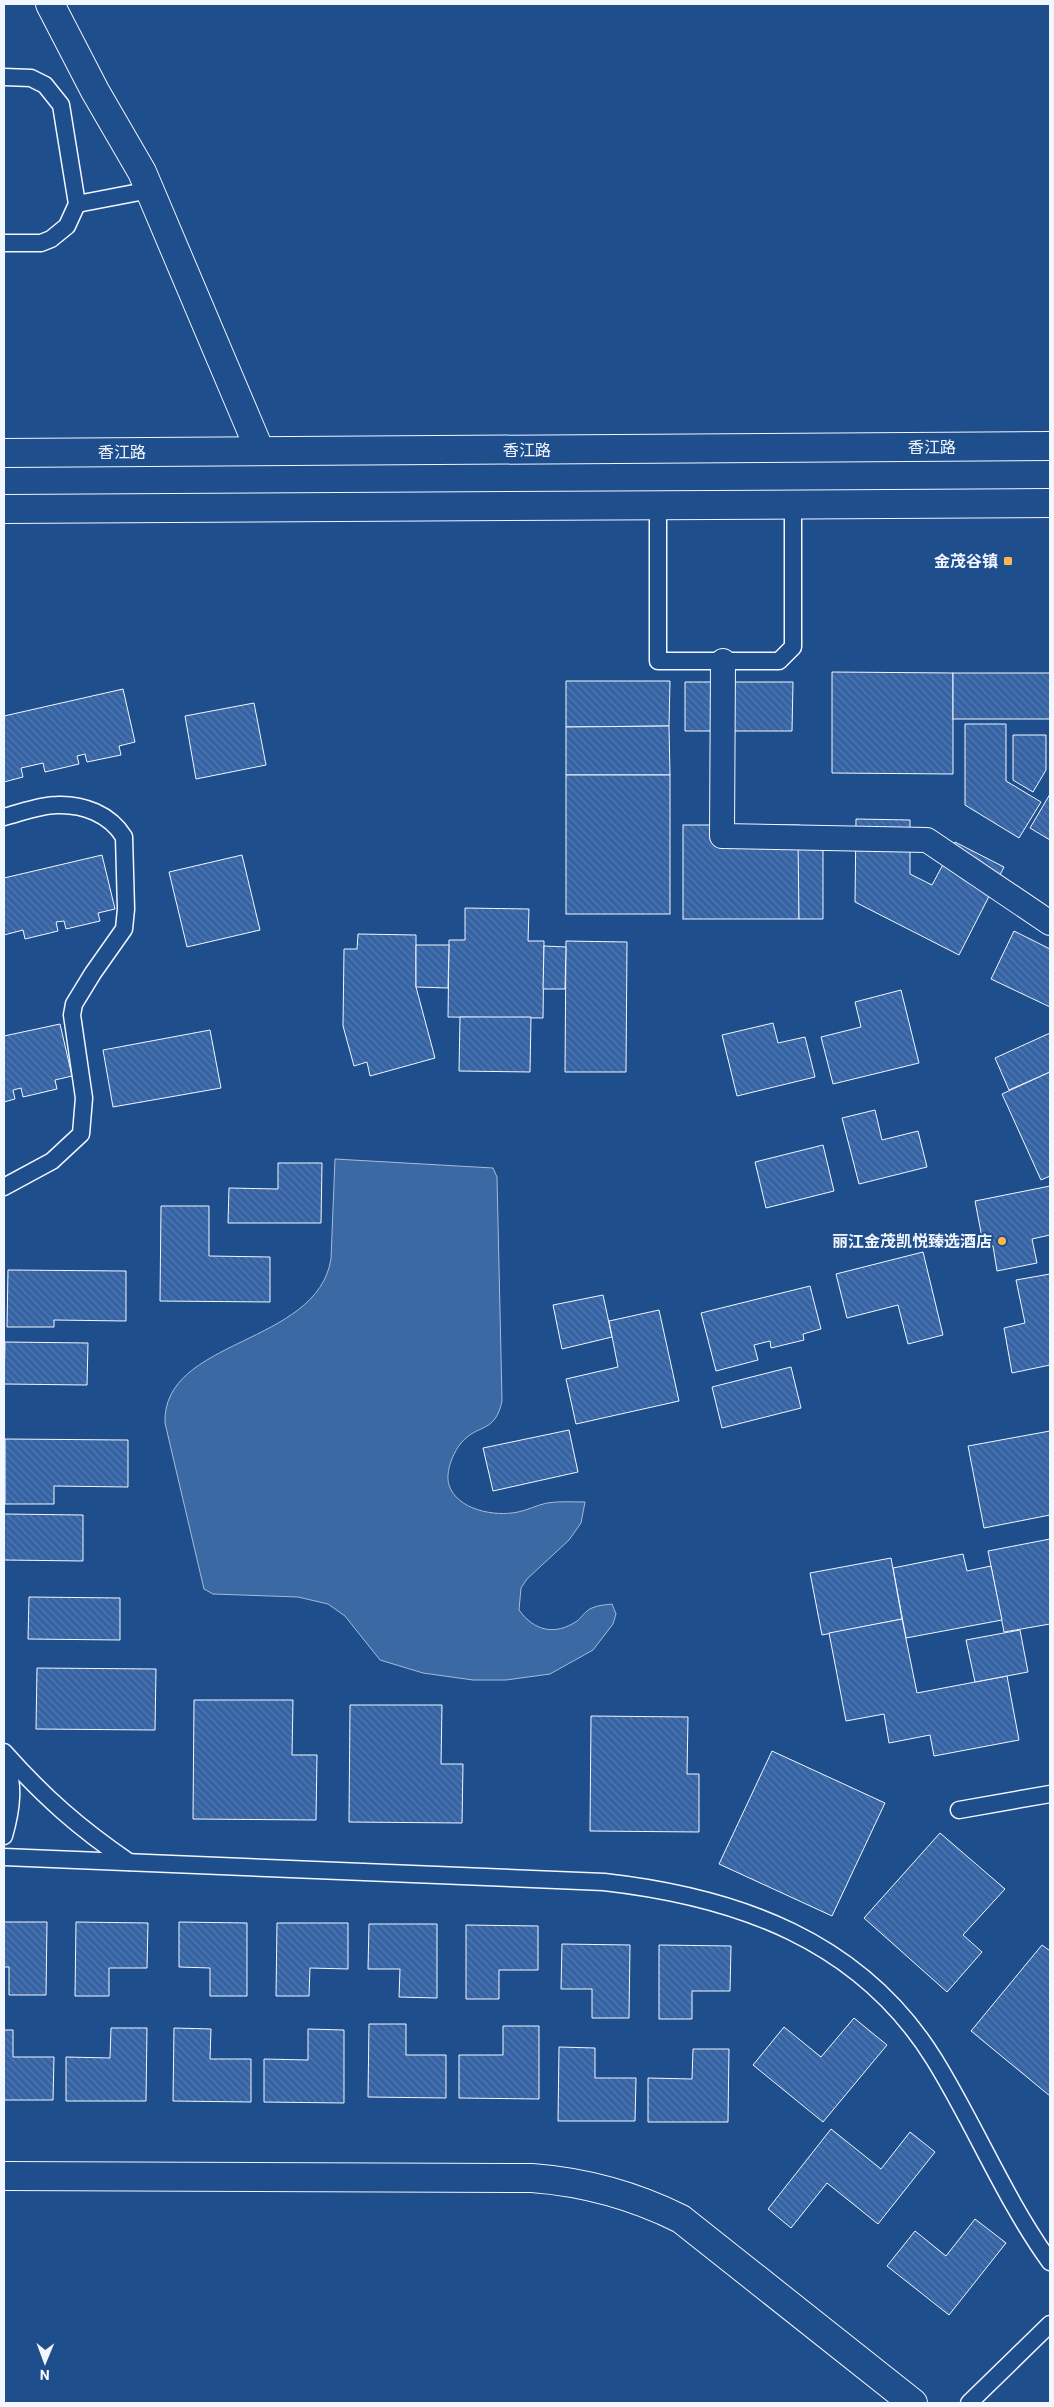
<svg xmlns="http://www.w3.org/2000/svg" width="1054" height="2407" font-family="Roboto,'Noto Sans SC',sans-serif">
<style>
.water{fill:#3b69a3;stroke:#a8bbd7}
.building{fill:url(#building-back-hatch);stroke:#f2f6ff}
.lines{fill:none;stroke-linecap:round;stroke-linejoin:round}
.service-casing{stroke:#f2f6ff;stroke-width:19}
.pedestrian-casing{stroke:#f2f6ff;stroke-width:26}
.minor-casing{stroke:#f2f6ff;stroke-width:30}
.primary-casing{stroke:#f2f6ff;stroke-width:30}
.service{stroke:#1f4e8c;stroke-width:16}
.pedestrian{stroke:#1f4e8c;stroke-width:24}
.minor{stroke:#1f4e8c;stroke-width:28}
.primary{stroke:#1f4e8c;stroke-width:28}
.poi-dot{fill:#ffb74d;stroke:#1f4e8c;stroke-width:2}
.labels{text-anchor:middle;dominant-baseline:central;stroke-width:4;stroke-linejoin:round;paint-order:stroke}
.street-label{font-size:16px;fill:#f2f6ff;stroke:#1f4e8c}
.poi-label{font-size:16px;font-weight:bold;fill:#f2f6ff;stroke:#1f4e8c;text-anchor:end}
</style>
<defs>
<pattern id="building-back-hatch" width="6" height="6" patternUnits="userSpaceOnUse" patternTransform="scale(1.25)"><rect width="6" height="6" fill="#3563a3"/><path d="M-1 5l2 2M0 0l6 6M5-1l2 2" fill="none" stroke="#537ab1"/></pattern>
</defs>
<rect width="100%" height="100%" fill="#1f4e8c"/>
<!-- water -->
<path class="water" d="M335,1159L493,1168L497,1177L502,1401C495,1434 478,1423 461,1443C453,1453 445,1472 449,1485C457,1510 495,1517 518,1512C528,1510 537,1505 547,1503C559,1501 573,1502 585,1502L581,1523L569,1540L527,1579L521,1588L519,1610C534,1631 555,1636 577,1621C582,1617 586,1610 592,1608C598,1605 606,1605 612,1604L616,1614L613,1624L593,1650L550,1674L506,1680H473L423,1673L380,1660L345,1616L328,1604L298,1597L213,1594L204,1589L165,1423C162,1338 317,1346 331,1259Z"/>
<!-- building -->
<g class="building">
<polygon points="832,672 953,673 953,774 832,773"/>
<rect x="953" y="673" width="97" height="46"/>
<polygon points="566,681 670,681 669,726 566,727"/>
<polygon points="685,682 793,682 792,731 685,731"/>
<polygon points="123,689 135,742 119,746 121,755 87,762 85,754 77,756 79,764 45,772 43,763 21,768 23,777 4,782 4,716"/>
<polygon points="254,703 266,765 196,779 185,716"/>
<polygon points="965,724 1006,724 1006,781 1041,802 1019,838 965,805"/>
<polygon points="669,726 670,775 566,775 566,727"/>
<polygon points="1013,735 1046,735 1046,770 1033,792 1013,780"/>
<rect x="566" y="775" width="104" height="139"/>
<polygon points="1050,794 1050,840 1030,828"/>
<polygon points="856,819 910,820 910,874 932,885 955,842 1004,867 959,955 855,902"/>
<rect x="683" y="825" width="116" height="94"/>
<polygon points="798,840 823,840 823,919 799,919"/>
<polygon points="102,855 115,909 98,913 100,921 66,929 64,921 56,922 58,931 25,939 23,930 4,935 4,878"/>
<polygon points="242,855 260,930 187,947 169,872"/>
<polygon points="465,908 529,909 528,941 544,941 543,1018 448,1017 449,940 465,940"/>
<polygon points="1014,931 1050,949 1050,1007 991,979"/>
<polygon points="358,934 416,935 416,987 435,1058 370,1076 367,1062 354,1066 343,1026 344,949 357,949"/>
<polygon points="566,941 627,942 626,1072 565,1072"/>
<polygon points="416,945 449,945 448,988 416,987"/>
<polygon points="544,946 566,947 565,989 543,989"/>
<polygon points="901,990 919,1063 833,1084 821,1037 861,1027 855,1002"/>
<polygon points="460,1017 531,1017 530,1072 459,1071"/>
<polygon points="773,1023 778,1043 805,1037 815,1077 737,1096 722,1035"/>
<polygon points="60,1024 72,1076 55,1080 57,1089 23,1097 21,1088 13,1090 15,1099 4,1102 4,1036"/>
<polygon points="210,1030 221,1088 113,1107 103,1050"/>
<polygon points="1050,1033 1050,1072 1009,1090 995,1058"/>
<polygon points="1050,1072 1050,1176 1041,1180 1002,1094"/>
<polygon points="875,1110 882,1140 918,1131 927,1167 859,1184 842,1118"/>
<polygon points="823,1145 834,1191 766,1208 755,1162"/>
<polygon points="278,1163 322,1163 321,1223 228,1223 229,1188 278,1189"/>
<polygon points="1050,1186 1050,1235 1032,1239 1037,1263 997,1271 993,1246 984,1248 975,1201"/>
<polygon points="161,1206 209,1206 209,1256 270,1257 270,1302 160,1301"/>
<polygon points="923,1252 943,1335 908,1344 898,1305 847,1318 836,1274"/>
<polygon points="8,1270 126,1271 126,1321 54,1320 54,1327 7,1327"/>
<polygon points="1050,1274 1050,1365 1012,1373 1004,1328 1025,1323 1016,1280"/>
<polygon points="810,1286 821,1329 803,1334 804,1340 771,1348 770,1341 754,1345 758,1360 716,1371 701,1313"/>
<polygon points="603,1295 612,1337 562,1349 553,1305"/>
<polygon points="659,1310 679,1401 576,1424 566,1379 618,1367 609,1321"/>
<polygon points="5,1342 88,1343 87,1385 4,1384"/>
<polygon points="791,1367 801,1408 722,1428 712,1387"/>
<polygon points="569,1430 578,1472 493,1491 483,1448"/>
<polygon points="1050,1431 1050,1515 984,1528 968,1446"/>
<polygon points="5,1439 128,1440 128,1487 54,1486 54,1504 5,1504"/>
<polygon points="4,1514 83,1515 83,1561 4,1560"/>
<polygon points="1050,1539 1050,1624 1004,1632 988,1551"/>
<polygon points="963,1554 967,1571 991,1566 1002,1620 906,1638 893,1568"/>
<polygon points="891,1558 902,1619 822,1635 810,1573"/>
<polygon points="29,1597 120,1598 120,1640 28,1639"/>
<polygon points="902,1619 917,1693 1007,1676 1019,1740 934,1756 930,1735 889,1743 884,1714 846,1721 829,1633"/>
<polygon points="1020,1630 1028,1672 975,1682 966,1640"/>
<polygon points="37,1668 156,1669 155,1730 36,1729"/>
<polygon points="194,1700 293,1700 292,1755 317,1755 316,1820 193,1819"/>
<polygon points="350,1705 442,1705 441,1764 463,1764 462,1823 349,1822"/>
<polygon points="591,1716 688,1717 687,1774 699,1774 699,1832 590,1831"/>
<polygon points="772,1751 885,1803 832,1916 719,1864"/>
<polygon points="940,1833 1005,1889 963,1935 982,1952 947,1992 864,1918"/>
<polygon points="4,1922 47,1922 46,1995 9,1995 9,1967 4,1967"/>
<polygon points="76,1922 148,1923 147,1968 109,1968 109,1996 75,1996"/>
<polygon points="179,1922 247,1923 247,1996 210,1996 210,1968 179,1967"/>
<polygon points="277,1923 348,1923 348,1969 310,1968 309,1996 276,1996"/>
<polygon points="369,1924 437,1924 437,1998 399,1997 400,1969 368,1969"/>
<polygon points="466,1925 538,1926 538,1970 499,1970 499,1999 466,1999"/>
<polygon points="562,1944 630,1945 629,2018 592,2018 592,1989 561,1989"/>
<polygon points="659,1945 731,1946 730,1991 692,1991 692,2019 659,2019"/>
<polygon points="1042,1945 1050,1951 1050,2096 971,2031"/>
<polygon points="854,2018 887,2045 823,2122 753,2065 784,2027 821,2057"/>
<polygon points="369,2024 406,2024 406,2055 446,2055 446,2098 368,2097"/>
<polygon points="503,2026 539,2026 539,2099 459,2098 459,2055 503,2055"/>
<polygon points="111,2028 147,2028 146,2101 66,2101 66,2057 110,2058"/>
<polygon points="174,2028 211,2029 210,2059 251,2059 251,2102 173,2101"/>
<polygon points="308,2029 344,2030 344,2103 264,2102 264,2059 308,2060"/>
<polygon points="4,2030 13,2030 13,2057 54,2057 53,2100 4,2100"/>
<polygon points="559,2047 595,2048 595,2078 636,2078 635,2121 558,2121"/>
<polygon points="693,2049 729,2049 728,2122 648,2122 648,2078 692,2079"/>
<polygon points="831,2129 881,2169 910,2132 935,2152 878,2224 827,2183 791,2228 768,2209"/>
<polygon points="975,2219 1006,2243 949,2315 887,2266 915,2231 946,2256"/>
</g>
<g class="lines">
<defs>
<g id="service">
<polyline points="4,77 31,78 45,85 61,105 77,204 67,226 51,239 41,243 4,243"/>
<polyline points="77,204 150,190"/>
<polyline points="658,505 658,661 779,661 793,647 793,505"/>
<path d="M4,817C20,813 40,805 57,805C83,804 110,814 124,837L126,909L124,929L93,973L74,1004L72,1015L84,1098L81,1134L52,1161L4,1187"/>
<path d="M4,1752C44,1797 79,1828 129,1862"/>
<path d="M4,1756C15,1784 12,1808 4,1836"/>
<polyline points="959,1810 1050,1794"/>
<path d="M4,1857L604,1882C737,1897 860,1940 934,2059C975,2125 1004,2198 1050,2262"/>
<polyline points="969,2403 1050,2324"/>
</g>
<polyline id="pedestrian" points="723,661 722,836 927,840 1050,923"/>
<g id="minor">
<polyline points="50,4 95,91 142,172 260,451"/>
<path d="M4,2176L532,2178C585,2182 633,2195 681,2219L913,2403"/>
</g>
<g id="primary">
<polyline points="4,453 1050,446"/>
<polyline points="4,509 1050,503"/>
</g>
</defs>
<!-- service casing -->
<use href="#service" class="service-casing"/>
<!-- pedestrian casing -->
<use href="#pedestrian" class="pedestrian-casing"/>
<!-- minor casing -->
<use href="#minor" class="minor-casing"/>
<!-- primary casing -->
<use href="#primary" class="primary-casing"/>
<!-- service -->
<use href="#service" class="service"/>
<!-- pedestrian -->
<use href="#pedestrian" class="pedestrian"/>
<!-- minor -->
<use href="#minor" class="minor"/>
<!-- primary -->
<use href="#primary" class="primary"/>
</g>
<!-- markers -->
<g class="poi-dot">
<rect x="1003" y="556" width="10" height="10" rx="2.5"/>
<circle cx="1002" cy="1241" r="5"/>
</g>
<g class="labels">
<!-- street labels -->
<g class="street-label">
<text x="932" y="447">香江路</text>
<text x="527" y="450">香江路</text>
<text x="122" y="452">香江路</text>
</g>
<!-- poi labels -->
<g class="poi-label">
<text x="998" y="561">金茂谷镇</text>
<text x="992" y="1241">丽江金茂凯悦臻选酒店</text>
</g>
</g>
<!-- border -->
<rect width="1054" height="2407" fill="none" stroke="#f2f6ff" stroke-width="10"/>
<!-- north arrow -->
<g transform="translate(45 2362) rotate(181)" stroke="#1f4e8c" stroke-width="4" paint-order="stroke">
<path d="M0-4L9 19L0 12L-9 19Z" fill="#f2f6ff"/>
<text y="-8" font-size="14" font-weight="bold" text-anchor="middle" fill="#f2f6ff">N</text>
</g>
</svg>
